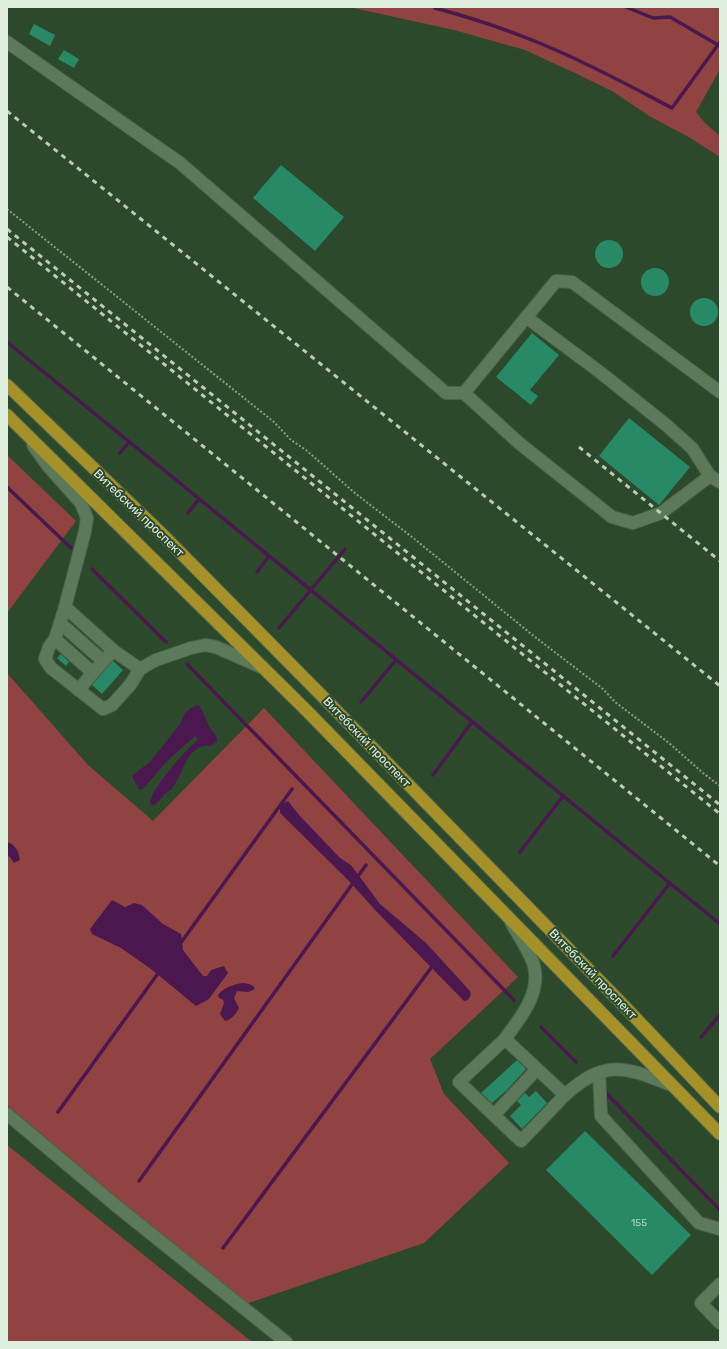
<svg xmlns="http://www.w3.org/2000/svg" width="727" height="1349" font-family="Rubik,sans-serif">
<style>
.green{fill:#904341}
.water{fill:#4a184f}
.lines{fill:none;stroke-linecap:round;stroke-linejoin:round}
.stream{stroke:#4a184f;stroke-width:3.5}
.building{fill:#278965}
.minor-casing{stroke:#4c644c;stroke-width:14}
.major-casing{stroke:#4c644c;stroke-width:14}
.path{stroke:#879e86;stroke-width:2;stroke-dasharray:2 2;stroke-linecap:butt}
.minor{stroke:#5c7a5a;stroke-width:12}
.major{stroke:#a69129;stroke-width:12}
.rail{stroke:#b9ccb8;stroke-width:3;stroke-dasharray:5 5;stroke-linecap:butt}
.labels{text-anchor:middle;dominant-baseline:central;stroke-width:4;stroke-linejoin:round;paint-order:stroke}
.number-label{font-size:10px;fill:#b0d6bf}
.street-label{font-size:12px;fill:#deefdd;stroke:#2d492c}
</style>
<rect width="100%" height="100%" fill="#2d492c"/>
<!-- green -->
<g class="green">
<polygon points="349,7 720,7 720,69 696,112 706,124 720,136 720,157 687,136 651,117 612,91 577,74 525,50 454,30"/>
<polygon points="7,455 76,521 7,613"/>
<polygon points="7,673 88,765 153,821 264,708 518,977 430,1059 444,1094 509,1163 424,1243 243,1305 7,1105"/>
<polygon points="7,1145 252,1342 7,1342"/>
</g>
<!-- water -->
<g class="water">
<path d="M198,705C205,712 205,720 210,728C213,733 217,734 217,741L211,746C187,743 184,772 173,787C171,791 166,792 164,795C160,800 158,803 152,806L150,802C151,791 178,759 187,750C190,746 195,744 198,739L195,736L167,761L144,788L139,790L132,776L151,761L180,724L185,713L191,708Z"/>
<polygon points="288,801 300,816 340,858 351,865 380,904 426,943 470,991 471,995 468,1000 464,1001 377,912 347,879 280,813 280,805"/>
<path d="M7,842C15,844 19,852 20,860L14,863L10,857L7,856Z"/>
<polygon points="112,900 125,907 134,903 142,905 163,924 181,934 183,950 203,976 207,976 211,970 224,966 228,973 209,999 196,1006 151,969 121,948 92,934 90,929"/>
<path d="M243,983C248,984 253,984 255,989L248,992L237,991L234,998L239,1008C236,1014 231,1020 225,1021L220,1014L224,1003L223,1000L219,998L218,995C223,988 234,984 243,983Z"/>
</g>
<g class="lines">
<!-- stream -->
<g class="stream">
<polyline points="626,7 653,18 670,17 718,45"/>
<path d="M435,8C472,18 509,30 544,45C588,63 630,86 672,108L720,42"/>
<polyline points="7,342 720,924"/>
<polyline points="120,453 129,442"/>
<polyline points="7,487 71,548"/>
<polyline points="188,513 199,499"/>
<polyline points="92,569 166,642"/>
<polyline points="257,572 269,556"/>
<polyline points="279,628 345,549"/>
<polyline points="187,664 514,1000"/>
<polyline points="361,702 396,660"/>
<polyline points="433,775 472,722"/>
<polyline points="520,852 563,796"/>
<polyline points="180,944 292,789"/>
<polyline points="613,956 670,883"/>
<polyline points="541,1027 576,1062"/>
<polyline points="701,1037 720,1015"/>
<polyline points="605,1092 720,1210"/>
<polyline points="58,1112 159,972"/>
<polyline points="139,1181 366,865"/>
<polyline points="223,1248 434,964"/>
</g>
</g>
<!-- building -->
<g class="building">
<polygon points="34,24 55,35 50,46 29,34"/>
<polygon points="64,50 79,59 74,68 58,59"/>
<polygon points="281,165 344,217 315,251 253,198"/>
<circle cx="609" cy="254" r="14"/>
<circle cx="655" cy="282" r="14"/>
<circle cx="704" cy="312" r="14"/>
<polygon points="532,333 559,355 530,390 538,396 531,405 496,377"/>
<polygon points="629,418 690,467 659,505 599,456"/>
<polygon points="61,654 69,662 66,666 57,658"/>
<polygon points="113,661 123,670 102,694 92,685"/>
<polygon points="517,1060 526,1069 507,1090 492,1103 481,1093"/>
<polygon points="536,1091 547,1103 522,1129 510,1116 521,1105 517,1101 525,1093 529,1097"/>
<polygon points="585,1131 691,1235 652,1275 546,1170"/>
</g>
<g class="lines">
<defs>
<g id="minor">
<polyline points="7,42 180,163 446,393 464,393 556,281 572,282 720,392"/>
<polyline points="526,317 601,373 665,424 692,448 710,476"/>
<polyline points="464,393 519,443 612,517 633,523 661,513 710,476 720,482"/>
<polyline points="33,445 48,466 81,503 87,518 85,531 65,607 55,639 49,647 45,659 51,668 103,709 112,705 130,685 140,669 156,660 191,648 205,645 216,647 261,667"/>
<polyline points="65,607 114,651 140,669"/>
<polyline points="60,623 103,661"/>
<polyline points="55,639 93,673"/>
<polyline points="78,690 109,655"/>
<polygon points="505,1039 565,1095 521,1141 459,1082"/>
<path d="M505,1039C520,1018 541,994 534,966C532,956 517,933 511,922"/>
<polyline points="599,1073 601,1116 699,1223 720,1229"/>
<path d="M565,1095C606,1058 625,1067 671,1085"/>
<polyline points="7,1114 114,1204 286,1342"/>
<polyline points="494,1115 537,1069"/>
<polyline points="720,1284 701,1303 720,1323"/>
</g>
<g id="major">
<polyline points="7,385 161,533 327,701 629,1011 720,1107"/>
<polyline points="7,415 307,711 720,1134"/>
</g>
</defs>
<!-- minor casing -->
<use href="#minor" class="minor-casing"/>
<!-- major casing -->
<use href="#major" class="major-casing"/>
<!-- path -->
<polyline class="path" points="7,209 274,422 291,440 306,450 356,494 412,537 535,637 603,689 615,702 669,743 703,773 720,786"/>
<!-- minor -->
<use href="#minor" class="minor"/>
<!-- major -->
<use href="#major" class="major"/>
<!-- rail -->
<g class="rail">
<polyline points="7,111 720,686"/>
<polyline points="7,229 720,805"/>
<polyline points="7,237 720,814"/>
<polyline points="7,287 720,866"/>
<polyline points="579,447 720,561"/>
</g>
</g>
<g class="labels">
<!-- number labels -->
<g class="number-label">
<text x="639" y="1223">155</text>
</g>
<!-- street labels -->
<g class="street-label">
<text transform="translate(139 513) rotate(44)">Витебский проспект</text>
<text transform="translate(367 742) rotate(46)">Витебский проспект</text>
<text transform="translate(593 974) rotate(46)">Витебский проспект</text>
</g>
</g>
<!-- border -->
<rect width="727" height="1349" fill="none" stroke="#deefdd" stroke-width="16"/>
</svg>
